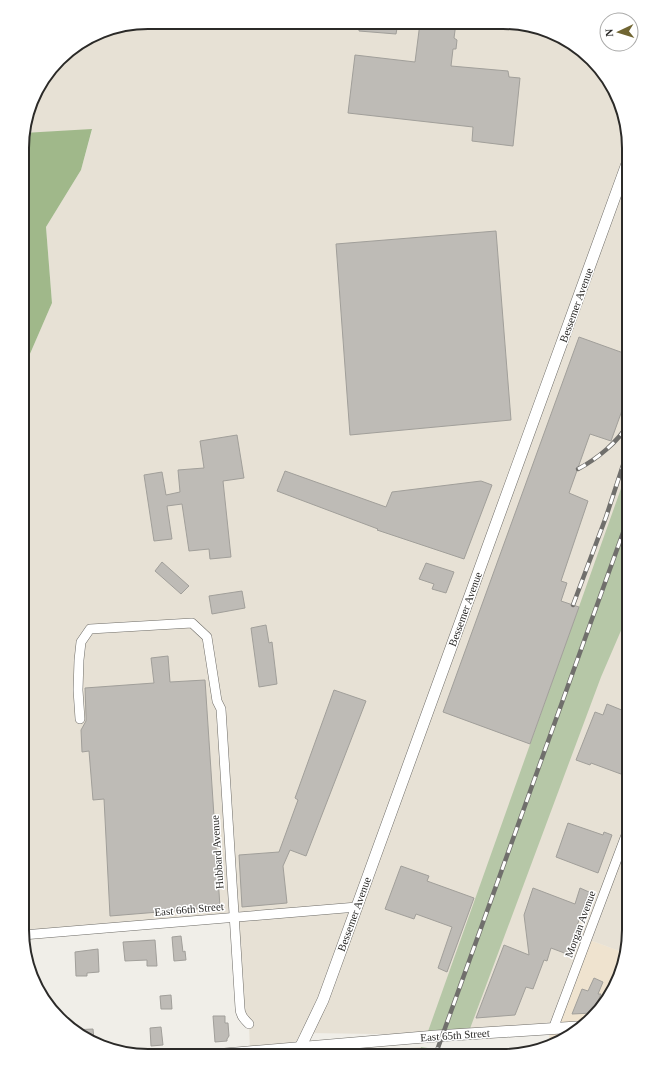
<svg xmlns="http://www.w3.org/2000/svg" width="651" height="1078" font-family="Georgia,serif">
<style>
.commercial{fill:#efe3cf}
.built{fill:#e7e1d5}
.green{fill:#b6c7a7}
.forest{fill:#a0b88a}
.building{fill:#bebbb6;stroke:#a19f9a}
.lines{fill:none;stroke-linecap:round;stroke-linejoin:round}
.minor-casing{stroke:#6d6b66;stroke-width:10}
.tertiary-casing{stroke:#6d6b66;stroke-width:12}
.minor{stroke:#fff;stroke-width:9}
.tertiary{stroke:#fff;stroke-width:11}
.rail-casing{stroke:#706f6c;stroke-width:4.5}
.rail{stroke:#fff;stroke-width:3;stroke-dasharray:9;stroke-linecap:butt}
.labels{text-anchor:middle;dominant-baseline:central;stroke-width:3;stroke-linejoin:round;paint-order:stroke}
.street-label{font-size:11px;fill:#2b2a28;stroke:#fff}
.rim{fill:none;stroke:#2b2a28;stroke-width:2}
</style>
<rect width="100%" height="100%" fill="#f0eee8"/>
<!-- commercial -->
<polygon class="commercial" points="587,939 625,953 620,978 603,1007 550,1047 549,1029"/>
<!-- built -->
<g class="built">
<polygon points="148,22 520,23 580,48 620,100 629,148 629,939 625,953 587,939 553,1029 442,1035 308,1033 300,1048 250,1052 249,1024 244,1019 233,918 23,935 23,370 52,303 46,227 81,170 92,130 23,133 23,131 35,92 65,53 100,31"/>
<polygon points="421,1047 418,1056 324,1055"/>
</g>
<!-- green -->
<g class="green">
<polygon points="629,466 629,612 601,677 468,1034 426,1037"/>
<polygon points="421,1047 428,1048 425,1056 418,1056"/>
</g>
<!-- forest -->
<g class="forest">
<polygon points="92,129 81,170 46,227 52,303 23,370 23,133"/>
<polygon points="463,1050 472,1054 471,1056 449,1056 451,1053"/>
</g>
<!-- building -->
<g class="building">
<polygon points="359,23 398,23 396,34 359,31"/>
<polygon points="420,23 456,23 454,38 457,40 456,49 453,49 451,66 508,71 509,77 520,78 513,146 472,141 473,127 348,113 355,55 415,62"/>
<polygon points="496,231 511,420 350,435 336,244"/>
<polygon points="579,337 629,355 629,391 611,441 590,434 569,493 588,501 561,581 567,583 561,601 579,607 530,744 443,712"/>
<polygon points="237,435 244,478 223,481 231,557 210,559 209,549 189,551 182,504 167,506 172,539 154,541 144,475 162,472 166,495 180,492 178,470 204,468 200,441"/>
<polygon points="285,471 386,507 392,492 481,481 492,485 464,559 377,530 378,529 277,491"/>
<polygon points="162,562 189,586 181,594 155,571"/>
<polygon points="426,563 454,572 446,593 432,589 434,584 419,579"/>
<polygon points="242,591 245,608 212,614 209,596"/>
<polygon points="266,625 269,643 272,642 277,684 259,687 251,628"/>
<polygon points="168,656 170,682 205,680 220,907 110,916 104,799 93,800 89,751 82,752 81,730 86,721 86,716 85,688 154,683 151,658"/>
<polygon points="334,690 366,701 306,856 290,850 283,866 287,903 242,907 239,855 279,852 298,800 295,798"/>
<polygon points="607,704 629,713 625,722 629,724 629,777 591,763 590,765 576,760 595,712 603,715"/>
<polygon points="568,823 603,835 604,832 612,835 598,873 556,857"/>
<polygon points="401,866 429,876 427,881 474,898 447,972 438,968 452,927 416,914 414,919 385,909"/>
<polygon points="533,888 575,904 580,888 589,892 567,954 551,948 547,961 544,960 533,989 526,987 515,1015 476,1018 504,945 529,955 524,915"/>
<polygon points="181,936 183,952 185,951 186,960 174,961 172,937"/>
<polygon points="155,940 157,966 147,966 147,960 125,961 123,942"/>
<polygon points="98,949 99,972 87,973 87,976 76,976 75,952"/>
<polygon points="594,978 603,982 598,994 601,994 593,1013 572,1014 582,989 588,991"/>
<polygon points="171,995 172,1009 161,1009 160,996"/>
<polygon points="213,1016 225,1016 225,1023 228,1023 229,1036 227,1039 227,1041 215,1042"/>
<polygon points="161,1027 163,1045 151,1046 150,1028"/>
<polygon points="93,1029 94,1039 72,1030"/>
</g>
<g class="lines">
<defs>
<g id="minor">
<path d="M80,719L78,690L79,660L81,642L90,629L192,623L207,637L217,701L221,709L240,1008C240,1015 244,1019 249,1024"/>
<polyline points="23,935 357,907"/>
<polyline points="553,1029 629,827"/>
</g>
<g id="tertiary">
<polyline points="213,1055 436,1036 577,1027"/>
<polyline points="291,1055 300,1048 323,1000 629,158"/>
</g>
</defs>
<!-- minor casing -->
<use href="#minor" class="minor-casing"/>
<!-- tertiary casing -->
<use href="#tertiary" class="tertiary-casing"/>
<!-- minor -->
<use href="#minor" class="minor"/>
<!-- tertiary -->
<use href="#tertiary" class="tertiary"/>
<defs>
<g id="rail">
<path d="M578,469C597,459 618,442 629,423"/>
<polyline points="573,605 606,517 629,447"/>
<polyline points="435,1056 629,516"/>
</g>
</defs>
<!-- rail casing -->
<use href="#rail" class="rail-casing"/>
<!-- rail -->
<use href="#rail" class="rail"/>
</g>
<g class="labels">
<!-- street labels -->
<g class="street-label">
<text transform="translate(576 305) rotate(-70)">Bessemer Avenue</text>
<text transform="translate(465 609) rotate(-70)">Bessemer Avenue</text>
<text transform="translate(217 852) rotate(-94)">Hubbard Avenue</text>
<text transform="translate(189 909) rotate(-5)">East 66th Street</text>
<text transform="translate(354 914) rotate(-70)">Bessemer Avenue</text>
<text transform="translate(580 924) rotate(-70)">Morgan Avenue</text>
<text transform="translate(455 1035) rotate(-4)">East 65th Street</text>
</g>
</g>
<!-- crop -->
<path d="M0 0H651V1078H0ZM148 29H503A119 119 0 0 1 622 148V930A119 119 0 0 1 503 1049H148A119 119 0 0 1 29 930V148A119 119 0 0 1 148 29Z" fill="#fff" fill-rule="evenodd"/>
<path class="rim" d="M148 29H503A119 119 0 0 1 622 148V930A119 119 0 0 1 503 1049H148A119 119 0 0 1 29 930V148A119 119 0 0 1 148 29Z"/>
<!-- north arrow -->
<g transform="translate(619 32) rotate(266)"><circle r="19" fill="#ffffff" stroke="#aaaaa9"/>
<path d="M0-3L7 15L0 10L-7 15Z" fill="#706532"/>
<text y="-6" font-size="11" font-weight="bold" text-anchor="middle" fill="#2b2a28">N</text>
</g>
</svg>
